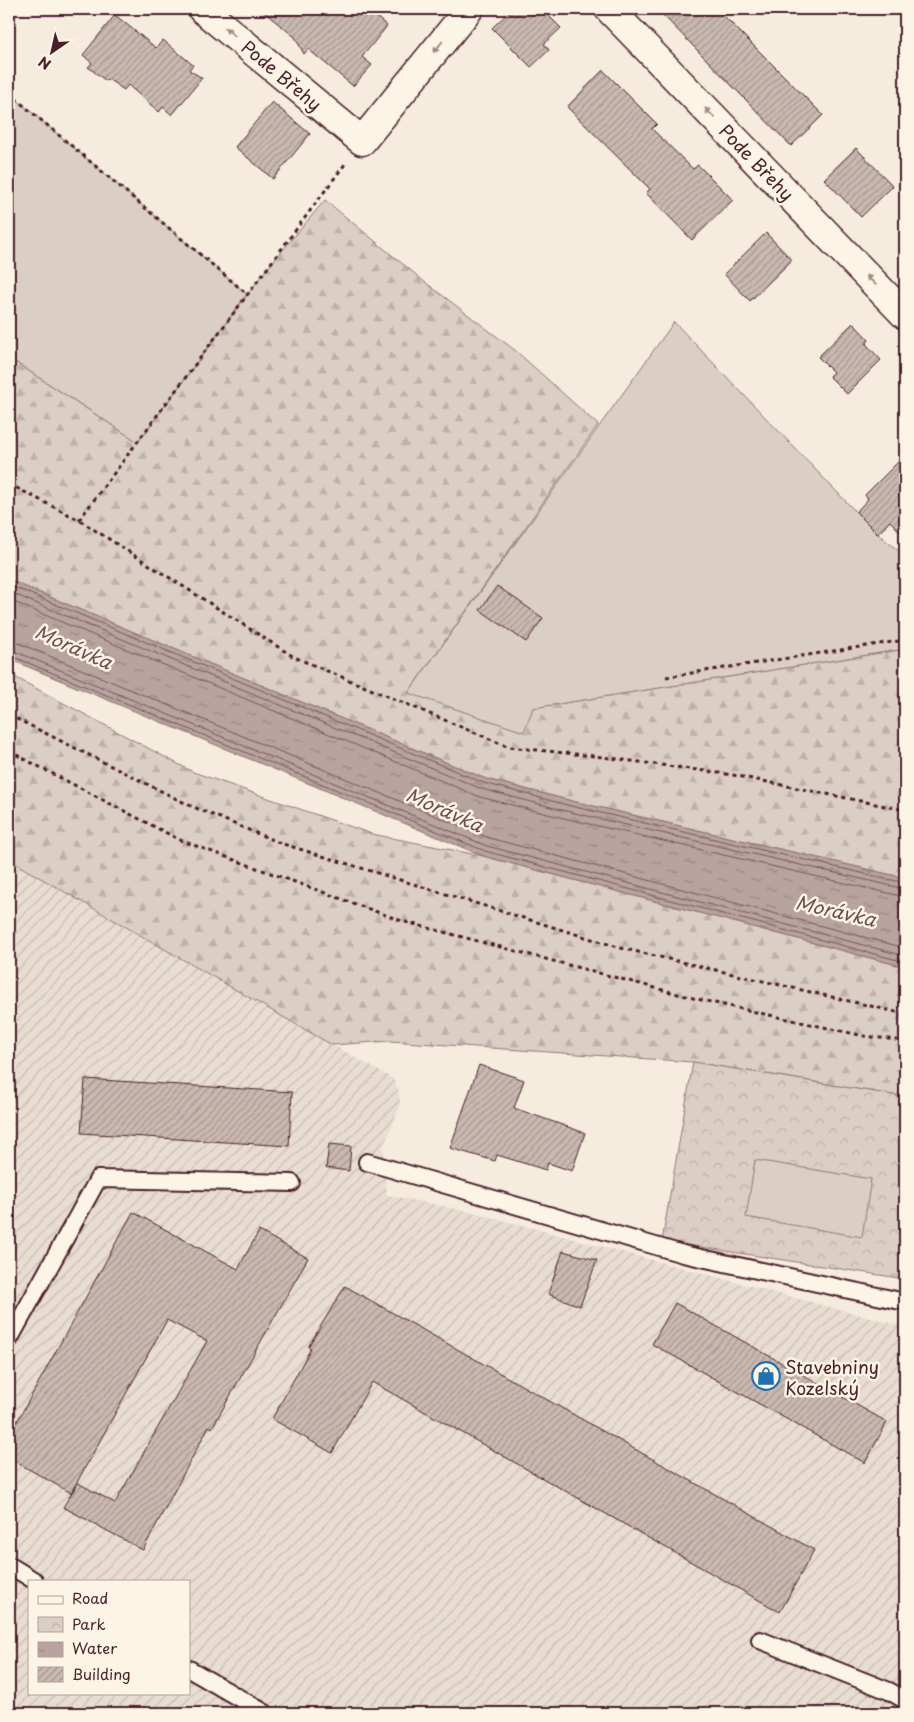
<svg xmlns="http://www.w3.org/2000/svg" width="914" height="1722" font-family="'Playpen Sans',sans-serif">
<style>
.industrial{fill:url(#industrial-furrows);fill-rule:evenodd}
.forest{fill:url(#forest-firs);stroke:#927678}
.park{fill:url(#park-crowns);stroke:#927678}
.garden{fill:#dbcec4;stroke:#927678}
.water{fill:url(#water-ripples);stroke:#8c6e70}
.lines{fill:none;stroke-linecap:round;stroke-linejoin:round}
.shore{stroke:#765459;stroke-width:1}
.building{fill:url(#building-hatch);stroke:#4a1f2b}
.lane-casing{stroke:#4a1f2b;stroke-width:20}
.street-casing{stroke:#4a1f2b;stroke-width:31}
.path{stroke:#4a1f2b;stroke-width:3;stroke-dasharray:4 4;stroke-linecap:butt}
.lane{stroke:#fcf5e5;stroke-width:16}
.street{stroke:#fcf5e5;stroke-width:28}
.oneway{fill:#a38a88}
.labels{text-anchor:middle;dominant-baseline:central;stroke-width:5;stroke-linejoin:round;paint-order:stroke}
.street-label{font-size:18px;fill:#4a1f2b;stroke:#fcf5e5}
.poi-label{font-size:18px;fill:#4a1f2b;stroke:#fcf5e5;text-anchor:start}
.water-label{font-size:19px;font-style:italic;fill:#704d53;stroke:#fcf5e5}
</style>
<defs>
<pattern id="industrial-furrows" width="10" height="10" patternUnits="userSpaceOnUse" patternTransform="scale(1.25)"><rect width="10" height="10" fill="#e8ddd0"/><path d="M-1 1l2-2M0 10L10 0M9 11l2-2" fill="none" stroke="#c8bdb3"/></pattern>
<pattern id="forest-firs" width="22" height="20" patternUnits="userSpaceOnUse" patternTransform="scale(1.25)"><rect width="22" height="20" fill="#dbcec4"/><path d="M5 1l3.5 6h-7zM16 11l3.5 6h-7z" fill="#bdb0a9"/></pattern>
<pattern id="park-crowns" width="20" height="18" patternUnits="userSpaceOnUse" patternTransform="scale(1.25)"><rect width="20" height="18" fill="#dbcec4"/><path d="M2 6a3 3 0 1 1 6 0M12 15a3 3 0 1 1 6 0" fill="none" stroke="#bdb0a9"/></pattern>
<pattern id="water-ripples" width="26" height="14" patternUnits="userSpaceOnUse" patternTransform="scale(1.25)"><rect width="26" height="14" fill="#b8a39e"/><path d="M2 4q2-2 4 0t4 0M15 11q2-2 4 0t4 0" fill="none" stroke="#988481"/></pattern>
<pattern id="building-hatch" width="6" height="6" patternUnits="userSpaceOnUse" patternTransform="scale(1.25)"><rect width="6" height="6" fill="#cab9b1"/><path d="M-1 1l2-2M0 6l6-6M5 7l2-2" fill="none" stroke="#a69690"/></pattern>
</defs>
<rect width="100%" height="100%" fill="#f5ecde"/>
<filter id="ink" filterUnits="userSpaceOnUse"><feTurbulence type="fractalNoise" baseFrequency=".02" numOctaves="2"/><feDisplacementMap in="SourceGraphic" scale="10" xChannelSelector="R" yChannelSelector="G"/><feConvolveMatrix kernelMatrix="1 2 1 2 8 2 1 2 1" color-interpolation-filters="sRGB"/></filter>
<g filter="url(#ink)">
<!-- industrial -->
<path class="industrial" d="M9,860L393,1079L399,1091L400,1106L383,1148L387,1195L476,1213L905,1327V1713H9ZM29,1581H189V1693H29Z"/>
<!-- forest -->
<g class="forest">
<polygon points="325,200 426,283 516,351 598,425 408,693 532,708 905,649 905,878 572,801 486,779 9,580 9,358 138,442 265,271"/>
<polygon points="9,674 193,772 372,834 483,856 905,967 905,1097 693,1062 390,1041 332,1045 9,860"/>
</g>
<!-- park -->
<polygon class="park" points="693,1062 905,1097 905,1279 662,1241"/>
<!-- garden -->
<g class="garden">
<polygon points="9,93 247,294 138,442 9,358"/>
<polygon points="674,322 856,512 878,534 905,556 905,649 533,708 524,732 408,693"/>
<polygon points="755,1160 871,1179 862,1237 746,1217"/>
</g>
<!-- water -->
<polygon class="water" points="9,580 486,779 572,801 905,878 905,967 483,856 9,659"/>
<g class="lines">
<!-- shore -->
<g class="shore">
<polyline points="9,585 484,783 571,806 905,883"/>
<polyline points="9,592 482,789 570,812 905,889"/>
<polyline points="9,600 480,797 568,819 905,897"/>
<polyline points="9,641 18,643 489,838 905,948"/>
<polyline points="9,649 487,846 905,956"/>
<polyline points="9,655 485,851 905,962"/>
</g>
</g>
<!-- building -->
<g class="building">
<polygon points="260,9 367,9 387,26 362,57 372,65 353,86 308,49 304,54 295,37"/>
<polygon points="512,9 542,9 561,28 544,44 549,50 531,67 492,28"/>
<polygon points="657,9 717,9 823,115 791,146"/>
<polygon points="115,15 156,48 163,40 193,65 189,70 202,78 172,115 163,107 159,112 128,85 124,90 108,79 106,81 88,67 92,63 83,55"/>
<polygon points="603,70 657,124 652,129 693,169 698,165 733,200 692,240 646,193 650,189 567,107"/>
<polygon points="272,102 310,134 273,179 235,147"/>
<polygon points="856,148 893,186 861,217 824,179"/>
<polygon points="766,233 792,260 750,301 724,274"/>
<polygon points="853,323 869,340 866,344 881,360 847,394 829,376 833,372 818,357"/>
<polygon points="905,455 905,537 890,521 878,534 856,512 868,499 865,495"/>
<polygon points="497,586 543,618 526,642 480,610"/>
<polygon points="479,1065 524,1080 514,1108 585,1133 572,1171 548,1163 546,1170 497,1155 495,1161 450,1148"/>
<polygon points="85,1079 292,1092 289,1146 81,1133"/>
<polygon points="329,1144 351,1146 349,1171 326,1168"/>
<polygon points="133,1212 238,1269 259,1231 308,1258 212,1428 209,1426 143,1550 63,1507 78,1483 115,1503 207,1341 167,1320 71,1493 9,1458 9,1436"/>
<polygon points="563,1251 597,1260 580,1306 548,1294"/>
<polygon points="345,1286 814,1550 780,1612 372,1382 332,1453 272,1419 311,1348 308,1347"/>
<polygon points="675,1303 887,1422 865,1463 652,1344"/>
</g>
<g class="lines">
<defs>
<g id="lane">
<polyline points="367,1162 683,1254 905,1302"/>
<polyline points="9,1340 98,1179 292,1183"/>
<polyline points="9,1565 35,1581"/>
<polyline points="760,1640 889,1691 905,1700"/>
<polyline points="189,1669 265,1713"/>
</g>
<g id="street">
<polyline points="202,9 362,141 469,9"/>
<polyline points="609,9 905,315"/>
</g>
</defs>
<!-- lane casing -->
<use href="#lane" class="lane-casing"/>
<!-- street casing -->
<use href="#street" class="street-casing"/>
<!-- path -->
<g class="path">
<polyline points="9,93 247,294"/>
<polyline points="9,484 79,520 294,657 509,747 603,757 733,775 905,810"/>
<polyline points="79,520 345,164"/>
<polyline points="666,677 905,640"/>
<polyline points="9,715 191,806 280,843 621,948 905,1014"/>
<polyline points="9,751 180,840 402,921 697,999 864,1036 905,1041"/>
</g>
<!-- lane -->
<use href="#lane" class="lane"/>
<!-- street -->
<use href="#street" class="street"/>
</g>
<!-- one-way arrows -->
<defs><path id="oneway-solid" d="M-6-.8H1V-3.2L6.5 0L1 3.2V.8H-6Z" transform="scale(1.25)"/></defs>
<g class="oneway">
<use href="#oneway-solid" transform="translate(230 32) rotate(-140)"/>
<use href="#oneway-solid" transform="translate(438 47) rotate(129)"/>
<use href="#oneway-solid" transform="translate(710 113) rotate(-134)"/>
<use href="#oneway-solid" transform="translate(871 280) rotate(-134)"/>
</g>
</g>
<!-- icons -->
<defs>
<symbol id="shop-ring" viewBox="-11 -11 22 22"><circle r="9.5" fill="#fcf5e5" stroke="#1f6fb2" stroke-width="1.5"/><path d="M-5-2.5h2.3a2.7 3.5 0 0 1 5.4 0H5L5.5 6h-11ZM-1.5-2.5h3a1.5 2.3 0 0 0-3 0Z" fill="#1f6fb2"/></symbol>
</defs>
<g fill-rule="evenodd">
<use href="#shop-ring" x="750" y="1360" width="32" height="32"/>
</g>
<g class="labels">
<!-- street labels -->
<g class="street-label">
<text transform="translate(282 75) rotate(40)">Pode Břehy</text>
<text transform="translate(757 162) rotate(46)">Pode Břehy</text>
</g>
<!-- poi labels -->
<g class="poi-label">
<text x="785" y="1366">Stavebniny<tspan x="785" dy="21">Kozelský</tspan></text>
</g>
<!-- water labels -->
<g class="water-label">
<text transform="translate(74 646) rotate(24)">Morávka</text>
<text transform="translate(445 809) rotate(24)">Morávka</text>
<text transform="translate(836 910) rotate(13)">Morávka</text>
</g>
</g>
<!-- margin -->
<rect width="914" height="1722" fill="none" stroke="#fcf5e5" stroke-width="30"/>
<rect x="15" y="15" width="884" height="1692" fill="none" stroke="#4a1f2b" stroke-width="2" filter="url(#ink)"/>
<!-- legend -->
<rect x="28" y="1580" width="162" height="115" fill="#fcf5e5" stroke="#b59f9b"/>
<rect x="38" y="1596" width="25" height="8" fill="#fcf5e5" stroke="#b59f9b"/>
<text x="72" y="1604" font-size="15" fill="#4a1f2b">Road</text>
<rect x="38" y="1617" width="25" height="15" fill="url(#park-crowns)" stroke="#b59f9b"/>
<text x="72" y="1630" font-size="15" fill="#4a1f2b">Park</text>
<rect x="38" y="1642" width="25" height="15" fill="url(#water-ripples)" stroke="#b59f9b"/>
<text x="72" y="1654" font-size="15" fill="#4a1f2b">Water</text>
<rect x="38" y="1667" width="25" height="15" fill="url(#building-hatch)" stroke="#b59f9b"/>
<text x="72" y="1680" font-size="15" fill="#4a1f2b">Building</text>
<!-- north arrow -->
<g transform="translate(52 52) rotate(214)" stroke="#fcf5e5" stroke-width="4" paint-order="stroke">
<path d="M0-4L9 19L0 12L-9 19Z" fill="#4a1f2b"/>
<text y="-8" font-size="14" font-weight="bold" text-anchor="middle" fill="#4a1f2b">N</text>
</g>
</svg>
